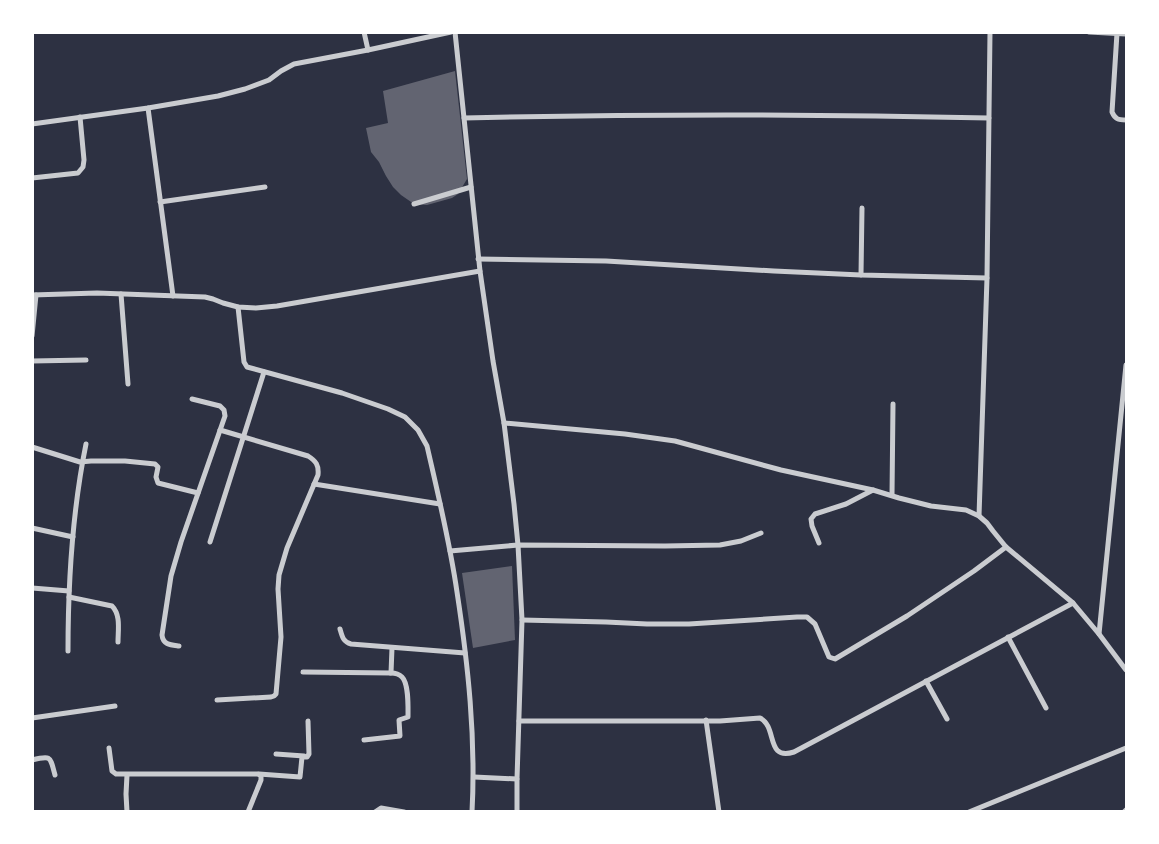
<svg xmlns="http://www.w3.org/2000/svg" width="1159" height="844" font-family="Overpass,sans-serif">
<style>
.building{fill:#626471}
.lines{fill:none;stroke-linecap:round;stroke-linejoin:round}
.minor{stroke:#caccd0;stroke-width:5}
</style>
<rect width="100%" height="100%" fill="#2d3142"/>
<!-- building -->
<g class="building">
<polygon points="455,71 467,179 458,194 452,198 427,205 414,204 401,195 393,187 386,176 379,162 371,152 366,128 388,123 383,91"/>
<polygon points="512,566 515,640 473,648 462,573"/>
</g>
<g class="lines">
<!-- minor -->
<g class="minor">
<polyline points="364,32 368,50"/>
<polyline points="455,32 480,271 493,361 504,423 514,504 518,545 522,620 517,779 517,812"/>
<polyline points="1089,32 1126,34"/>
<path d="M1117,33L1112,112C1115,119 1118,120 1126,120"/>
<polyline points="148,108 173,296"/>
<path d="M464,118C639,114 814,114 989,118"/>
<polyline points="32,124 148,108 218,96 245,89 269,80 281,71 294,64 368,50 451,32"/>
<polyline points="32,178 78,173 83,167 84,160 80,117"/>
<polyline points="160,202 265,187"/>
<polyline points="414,204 471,187"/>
<polyline points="478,259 606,261 774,271 861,275 987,278"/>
<polyline points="861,275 862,208"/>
<polyline points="121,294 128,384"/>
<polyline points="32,295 97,293 205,297 213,299 223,303 238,307 256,308 277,306 480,271"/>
<path d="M238,307L244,362L247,367L342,393L388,409L405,417L418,430L427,446C438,494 450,543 457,592C468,664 476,738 472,812"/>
<polyline points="32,336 36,295"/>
<polyline points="32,361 86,360"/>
<polyline points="504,423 625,434 675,441 781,470 873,490 899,498 931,506 966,510 979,516 987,523 993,531 1006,547 1073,603 1099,634 1126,670"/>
<polyline points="32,447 80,462 91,461 125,461 155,464 158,467 156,477 158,483 198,493"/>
<polyline points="314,484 440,504"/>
<polyline points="892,495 893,404"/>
<polyline points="979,516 987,278 990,32"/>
<polyline points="32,528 73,537"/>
<polyline points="210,542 264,372"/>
<polyline points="819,543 812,526 811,519 815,514 846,504 873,490"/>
<polyline points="450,551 518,545 665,546 720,545 741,541 761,533"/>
<polyline points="32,588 69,591"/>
<path d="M69,597L112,606C121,615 118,630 118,642"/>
<polyline points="522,620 606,622 647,624 689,624 797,617 807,617 815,624 829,657 835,659 907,616 974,571 1006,547"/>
<path d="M340,629C342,636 343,642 351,644L465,653"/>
<polyline points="1099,634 1126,365"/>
<polyline points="1008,637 1046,708"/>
<path d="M179,646C171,645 163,645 162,635L171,576L181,542L225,416L224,410L220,406L192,399"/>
<path d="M68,651C68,581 72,513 86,444"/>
<path d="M303,672L391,673C395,673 399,674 402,677C409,684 408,707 408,717L399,720L400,736L364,740"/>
<polyline points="391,673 392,648"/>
<polyline points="926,681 947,719"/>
<path d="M217,700L271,697L274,696L276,694L281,637L278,589L279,575L287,548L318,475C319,465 316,461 308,456L220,430"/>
<polyline points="32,718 115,706"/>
<polyline points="706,720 719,812"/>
<path d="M519,721H720L760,718C778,727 765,761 794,752L1073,603"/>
<polyline points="109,748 112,771 116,774 258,774 261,776 261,780 248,812"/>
<polyline points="276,754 304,756"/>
<path d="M32,760C52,755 50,757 55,775"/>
<polyline points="259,774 300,777 302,757 307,757 309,754 308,721"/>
<polyline points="474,777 517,779"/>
<polyline points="127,812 126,794 127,775"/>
<polyline points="375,812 381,808 404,812"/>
<polyline points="969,812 1126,748"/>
<polyline points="1124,812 1126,810"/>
</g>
</g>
<!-- border -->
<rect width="1159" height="844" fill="none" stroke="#ffffff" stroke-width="68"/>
</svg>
